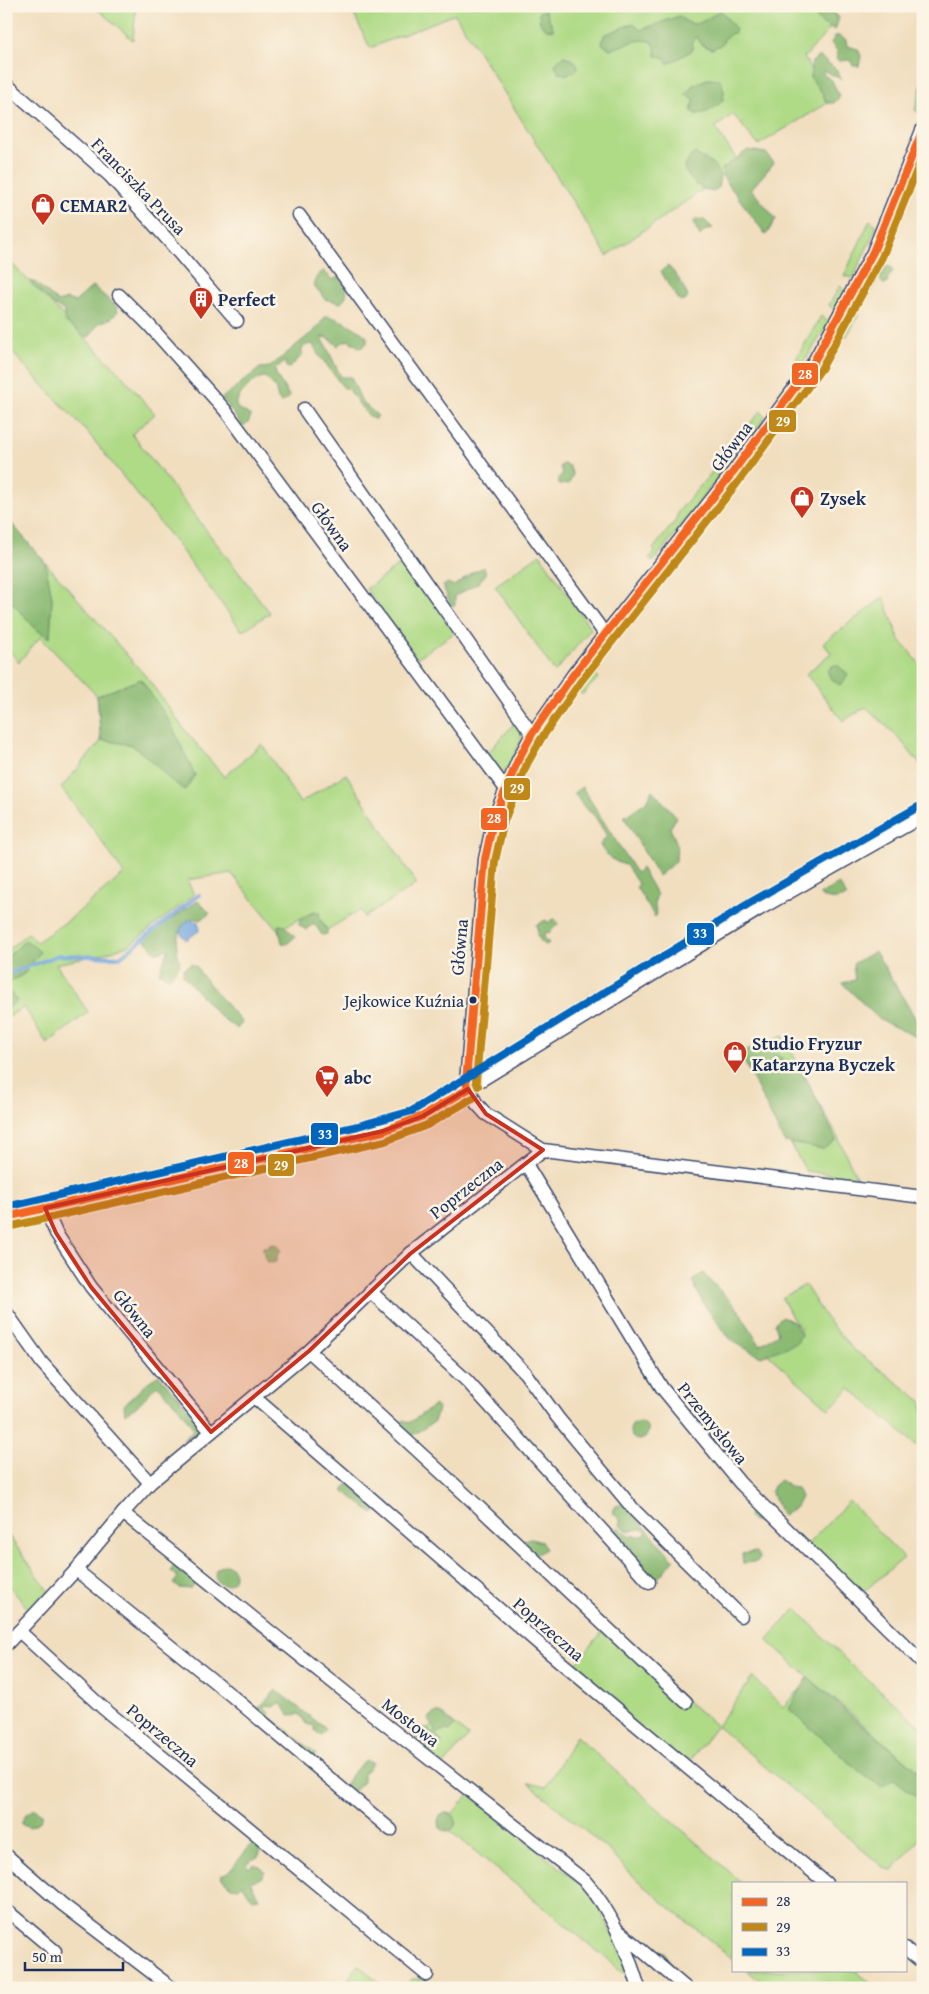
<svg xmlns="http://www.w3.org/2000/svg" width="929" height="1994" font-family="'Gentium Book Plus',serif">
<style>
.green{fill:#afda86;stroke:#658472}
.forest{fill:#8bba73;stroke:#537468}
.water{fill:#75a8e1;stroke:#486ca0}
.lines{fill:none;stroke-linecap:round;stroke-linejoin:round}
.stream{stroke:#75a8e1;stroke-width:4}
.minor-casing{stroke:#3b496d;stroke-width:15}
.minor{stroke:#fff;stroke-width:12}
.bus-1-casing{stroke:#fcf5e5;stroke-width:11}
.bus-2-casing{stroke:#fcf5e5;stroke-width:11}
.bus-3-casing{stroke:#fcf5e5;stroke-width:11}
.bus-1{stroke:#f26522;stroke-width:8}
.bus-2{stroke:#c08818;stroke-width:8}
.bus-3{stroke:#0065bd;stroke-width:8}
.marked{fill:#c8321e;fill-opacity:0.2;stroke:#c8321e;stroke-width:4;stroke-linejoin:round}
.bus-dot{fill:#1b2f5e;stroke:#fcf5e5;stroke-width:2}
.labels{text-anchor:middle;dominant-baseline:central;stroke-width:5;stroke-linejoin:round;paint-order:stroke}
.bus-label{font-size:17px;fill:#1b2f5e;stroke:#fcf5e5;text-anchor:end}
.street-label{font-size:18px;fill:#1b2f5e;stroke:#fcf5e5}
.poi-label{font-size:18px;font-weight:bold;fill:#1b2f5e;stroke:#fcf5e5;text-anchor:start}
.line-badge{stroke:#fcf5e5;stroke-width:2}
.badge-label{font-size:14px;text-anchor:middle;font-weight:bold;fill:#fff}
</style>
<rect width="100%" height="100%" fill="#fcf5e5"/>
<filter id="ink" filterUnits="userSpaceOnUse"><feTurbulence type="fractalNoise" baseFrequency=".02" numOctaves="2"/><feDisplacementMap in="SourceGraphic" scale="10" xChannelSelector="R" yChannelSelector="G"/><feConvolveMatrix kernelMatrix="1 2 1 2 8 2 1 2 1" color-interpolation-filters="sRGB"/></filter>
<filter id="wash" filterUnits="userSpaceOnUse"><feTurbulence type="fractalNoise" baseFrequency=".0096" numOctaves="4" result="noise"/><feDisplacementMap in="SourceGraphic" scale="20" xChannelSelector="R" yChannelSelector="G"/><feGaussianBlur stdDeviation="1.12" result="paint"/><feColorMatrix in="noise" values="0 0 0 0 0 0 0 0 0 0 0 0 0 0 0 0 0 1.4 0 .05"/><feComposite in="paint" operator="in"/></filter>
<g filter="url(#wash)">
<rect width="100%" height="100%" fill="#f1debf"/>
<!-- green -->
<g class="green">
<polygon points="94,6 136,6 133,40"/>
<polygon points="350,6 828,6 839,18 805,57 803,55 828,103 758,145 733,114 715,128 738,161 714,182 607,256 455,14 370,48"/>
<polygon points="923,80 923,105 920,113 915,110"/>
<polygon points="870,220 877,226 853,278 844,276"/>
<polygon points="6,258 117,370 155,414 132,434 270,613 242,631 176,543 88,433 6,346"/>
<polygon points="881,261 886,262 862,307 858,304"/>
<polygon points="840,286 845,291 834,310 829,305"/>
<polygon points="855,312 859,315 846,337 841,334"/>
<polygon points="821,316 829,323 804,362 796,359"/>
<polygon points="761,411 765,417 752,435 747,427"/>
<polygon points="730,451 720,475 653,562 649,559 655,551 653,549 676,520 678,512"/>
<polygon points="540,554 591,629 555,672 495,586"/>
<polygon points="406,560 457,631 417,658 366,589"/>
<polygon points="45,562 148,679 184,729 224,777 262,744 300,803 346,774 417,884 365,917 360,910 327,930 315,911 278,930 231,873 187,880 194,895 129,945 102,954 56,964 88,1012 47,1044 24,1007 6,1018 6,951 28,933 37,942 70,919 124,874 96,833 61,788 101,741 97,696 40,637 19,662 6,647 6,596 50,638 52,598"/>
<polygon points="649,596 652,598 622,635 618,632"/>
<polygon points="884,597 899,639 923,668 923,768 898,737 866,707 843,721 806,674 831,653 823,643"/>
<polygon points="591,670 598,678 582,695 576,689"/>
<path d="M517,720L524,731C519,743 513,765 502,773L486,755Z"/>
<polygon points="783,1036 838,1138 857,1178 806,1171 740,1053"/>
<polygon points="805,1285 828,1321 853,1349 923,1402 923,1451 850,1388 829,1409 765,1352 801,1329 793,1319 782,1298"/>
<polygon points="849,1501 904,1558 859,1595 808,1544"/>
<polygon points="6,1532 49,1591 29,1610 6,1582"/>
<polygon points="796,1609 852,1666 923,1728 923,1775 808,1677 767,1640"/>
<polygon points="603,1631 717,1726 753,1677 783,1707 803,1686 790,1710 894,1779 923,1802 923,1835 892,1870 884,1868 717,1726 686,1766 571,1670"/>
<polygon points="441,1713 468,1736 444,1765 417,1744"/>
<polygon points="576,1736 742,1883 733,1883 733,1959 664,1903 630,1873 608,1850 528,1783 546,1787"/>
<polygon points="469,1794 593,1895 629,1968 624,1973 443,1825"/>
<polygon points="358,1965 387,1988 343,1988"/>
<polygon points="747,1970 855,1970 876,1988 768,1988"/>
<polygon points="411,1979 423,1979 438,1988 404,1988"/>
</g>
<!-- forest -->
<g class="forest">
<path d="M823,7L839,18L835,30C826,26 818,23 815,13Z"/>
<polygon points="545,10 554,30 546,29 540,23 539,12"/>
<path d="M721,11L736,29L735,33H732L724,39L722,44L712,49L702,45L697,37L691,42L693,50L668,64L663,57L656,56L655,46L651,41C633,38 626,46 610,49L602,44L604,35L634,23L640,30L679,16C697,33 704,18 721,11Z"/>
<polygon points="835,36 839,36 846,40 847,46 858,49 861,56 859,66 853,66 850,60 839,61 836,58 838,52 831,43"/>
<path d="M564,56L576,62L578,68C572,75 567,75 559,73L555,65L559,59Z"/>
<polygon points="819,56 837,70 841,79 823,70 823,74 832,81 840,97 834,103 826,103 823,94 810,77 812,62"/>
<path d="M707,79H720L724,91L723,100C715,108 707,114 695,114L691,110L695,99L685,95L693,85Z"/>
<polygon points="748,150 766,153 774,163 751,189 776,219 766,235 723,177 722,169"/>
<path d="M695,153C707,163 712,158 720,176L718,188L713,192C701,190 687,179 684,167L691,156Z"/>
<polygon points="698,219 704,220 713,228 706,230 700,236 693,222"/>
<path d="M668,266C677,275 683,285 688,297L685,301H680L669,286L661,271Z"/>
<polygon points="887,266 891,267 893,271 888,278 887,284 883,284 880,279"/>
<path d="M324,271L332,280L339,277L347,288L346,296L341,303L324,299L321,293L315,288C314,280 316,275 324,271Z"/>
<polygon points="29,281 36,283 58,302 67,299 75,302 93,286 117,307 118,311 112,318 99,323 89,337 83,337 78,331 65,322 64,311 54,305"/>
<path d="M326,316C337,317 359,329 367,337V343L361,348L348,340L341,343L338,346L328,338L322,337L341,377H351L362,402L378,416L375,419L371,418L361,407L348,388H344C335,378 329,366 320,357C316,353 316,348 312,344L304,346L301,352L303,354L290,368L286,367V362L275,368L276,375L290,397L281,403L278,399L275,387L265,377C255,377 235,396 236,407L251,416L248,423L243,427L222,398L260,368L270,367L316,329Z"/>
<polygon points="564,464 569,466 573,474 569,484 559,485 558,479 562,474 560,466"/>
<polygon points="6,517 45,562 52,598 50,638 37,630 6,596"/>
<polygon points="484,567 486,574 478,583 455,596 455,605 451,606 443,586 448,583 454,586 471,573"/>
<path d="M837,665L848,674L844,682L839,685C833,679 828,679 828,670L832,666Z"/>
<polygon points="141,679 171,724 195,775 185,790 168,778 154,763 132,745 101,740 97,696"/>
<path d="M582,787L636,873L641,868L657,895L654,903L657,914L655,917L636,887L639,885L626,865C615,863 605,855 600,845L607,836L594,815L585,808L574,793Z"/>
<polygon points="652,790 677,817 670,828 677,844 676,861 658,876 624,817 648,800"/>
<path d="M839,884L847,896C836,900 830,901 819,895Z"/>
<path d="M198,901L210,913L201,920L190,918C175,933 175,944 180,964L169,978L159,972L169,949L156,953L143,938Z"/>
<polygon points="315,911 319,912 320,920 327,930 327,934 322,935 314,923 306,930 298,924 302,918"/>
<polygon points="555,919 558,924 550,932 544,933 544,937 549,943 546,945 543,944 537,935 538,931 536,925 546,920 548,923 551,920"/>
<polygon points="278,925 285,926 295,937 287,944 282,943"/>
<polygon points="26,940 40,952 25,973 6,985 6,958"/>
<polygon points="875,951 923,1031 923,1040 880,1020 842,983 855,980 853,964"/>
<polygon points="191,964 197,967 200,973 242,1023 237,1029 218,1015 183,975 184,968"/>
<polygon points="6,988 17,1001 6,1009"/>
<polygon points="765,1045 806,1078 836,1140 823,1149 784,1142 740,1053"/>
<polygon points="270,1244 278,1245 281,1250 277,1256 277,1261 273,1263 266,1261 263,1251 263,1247 270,1247"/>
<polygon points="703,1273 738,1309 760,1345 778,1334 775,1323 782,1316 795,1323 801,1334 797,1343 761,1357 732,1341 705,1306 692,1281"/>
<polygon points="159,1375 202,1424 199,1433 183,1440 194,1429 179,1408 157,1385 136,1407 125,1414 124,1405 148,1382"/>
<polygon points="435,1405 438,1409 434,1422 408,1438 398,1428 399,1423 405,1420 409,1423"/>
<circle cx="639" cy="1431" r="9"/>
<polygon points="780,1480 790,1487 797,1488 801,1497 796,1507 782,1516 771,1491 773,1486"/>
<polygon points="348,1484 378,1511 373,1514 343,1490"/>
<path d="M624,1503L674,1560L653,1584L609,1532L619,1528C628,1535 635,1538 646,1535V1531L641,1529L628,1531L620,1525V1519L612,1512L614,1507Z"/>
<polygon points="759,1506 781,1528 775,1534 768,1530 765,1523 753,1521 748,1517 753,1509"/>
<polygon points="531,1539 542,1542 546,1549 535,1555 522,1540"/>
<polygon points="756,1552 760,1559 756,1562 743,1563 742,1554"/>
<polygon points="175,1562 198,1581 191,1589 180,1588 173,1584 178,1577 171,1572"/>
<circle cx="225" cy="1575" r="10"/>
<polygon points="808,1677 849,1714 923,1775 923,1802 894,1779 882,1787 865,1776 789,1709"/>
<polygon points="276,1690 326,1729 320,1736 315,1730 315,1726 306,1724 300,1714 289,1715 283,1705 280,1703 273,1707 268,1705 264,1707 270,1715 268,1717 274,1720 316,1754 311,1761 253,1714"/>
<path d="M435,1713H441L455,1725L450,1731C446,1729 439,1731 436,1735L442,1742L434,1748L431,1754L416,1736L422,1728H427L433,1735L436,1730L429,1722L430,1717Z"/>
<polygon points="365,1760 372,1763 369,1768 363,1773 363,1782 354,1791 346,1784 351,1775"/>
<polygon points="34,1809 43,1815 39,1822 29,1827 21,1823 26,1814"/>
<circle cx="447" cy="1822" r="9"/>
<polygon points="253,1842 256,1842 261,1846 258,1858 253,1859 247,1864 248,1868 255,1864 265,1871 261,1878 250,1882 259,1898 252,1899 242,1884 239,1888 231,1887 221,1878 222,1875 229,1872"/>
<polygon points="664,1952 675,1969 672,1973 659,1960 659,1954"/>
</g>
<!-- water -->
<polygon class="water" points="189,920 198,922 200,930 186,940 180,932 182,926"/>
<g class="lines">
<!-- stream -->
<polyline class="stream" points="6,975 59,955 120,957 199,895"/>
</g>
</g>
<g filter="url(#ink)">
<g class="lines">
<defs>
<g id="minor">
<polyline points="6,84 110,176 167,239 237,321"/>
<polyline points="923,128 873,252 813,363 730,476 573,675 532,734 518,760 494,818 485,859 466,1082 476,1103 486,1114 543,1150 923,1197"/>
<polyline points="299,215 605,634"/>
<polyline points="119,295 149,325 225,410 505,788"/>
<polyline points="304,409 532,734"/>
<polyline points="526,1164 662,1388 740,1483 923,1663"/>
<polyline points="45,1208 56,1233 91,1287 211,1432"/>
<polyline points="6,1217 361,1136 416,1120 758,910 923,816"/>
<polyline points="411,1253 525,1373 558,1418 635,1511 741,1616"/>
<polyline points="370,1291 467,1381 649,1582"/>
<polyline points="6,1312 42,1363 150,1483"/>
<polyline points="309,1351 468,1497 686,1702"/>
<polyline points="254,1397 545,1649 826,1883"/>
<path d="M123,1513L381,1721L585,1881C612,1911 627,1950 639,1988"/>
<polyline points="76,1570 232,1696 391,1830"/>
<polyline points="19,1631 103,1708 427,1975"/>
<polyline points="6,1645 76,1570 123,1513 150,1483 309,1351 410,1254 543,1150"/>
<polyline points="6,1855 62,1904 172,1988"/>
<polyline points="6,1910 55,1951"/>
<polyline points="620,1932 686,1988"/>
<polyline points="905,1948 923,1963"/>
</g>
</defs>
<!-- minor casing -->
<use href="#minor" class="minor-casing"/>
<!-- minor -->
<use href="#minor" class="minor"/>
<defs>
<g id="bus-1">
<polyline points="468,1089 466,1082 485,859 494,818 518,760 532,734 573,675 730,476 813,363 873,252 923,129"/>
<polyline points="6,1217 383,1131 423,1116 468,1089"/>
</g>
<g id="bus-2">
<polyline points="478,1086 476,1081 495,861 504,821 527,764 541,739 581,681 738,482 821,369 882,257 923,155"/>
<polyline points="8,1227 385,1141 427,1125 473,1098"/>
</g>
<polyline id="bus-3" points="6,1207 358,1126 412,1111 753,901 918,807"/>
</defs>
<!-- bus-1 casing -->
<use href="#bus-1" class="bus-1-casing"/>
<!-- bus-2 casing -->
<use href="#bus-2" class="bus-2-casing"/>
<!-- bus-3 casing -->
<use href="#bus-3" class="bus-3-casing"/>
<!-- bus-1 -->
<use href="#bus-1" class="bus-1"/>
<!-- bus-2 -->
<use href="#bus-2" class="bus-2"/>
<!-- bus-3 -->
<use href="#bus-3" class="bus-3"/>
</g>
</g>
<!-- marked area -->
<path class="marked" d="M468,1089L486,1114L543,1150L410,1254L309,1351L211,1432L91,1287L56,1233L45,1208L383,1131L423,1116Z"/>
<!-- icons -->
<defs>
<symbol id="shop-pin" viewBox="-11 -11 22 30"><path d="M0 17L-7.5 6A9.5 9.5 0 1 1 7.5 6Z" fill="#c8321e" stroke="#fcf5e5"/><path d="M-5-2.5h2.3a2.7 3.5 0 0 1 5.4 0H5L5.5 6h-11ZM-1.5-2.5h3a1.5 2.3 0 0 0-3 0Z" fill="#fff"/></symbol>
<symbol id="building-pin" viewBox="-11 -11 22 30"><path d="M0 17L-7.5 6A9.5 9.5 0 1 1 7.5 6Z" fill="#c8321e" stroke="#fcf5e5"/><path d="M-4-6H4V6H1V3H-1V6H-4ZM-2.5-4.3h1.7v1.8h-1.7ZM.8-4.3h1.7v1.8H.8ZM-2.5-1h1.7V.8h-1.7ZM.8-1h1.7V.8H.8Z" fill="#fff"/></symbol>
<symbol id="supermarket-pin" viewBox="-11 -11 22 30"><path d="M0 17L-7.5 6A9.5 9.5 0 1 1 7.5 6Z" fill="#c8321e" stroke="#fcf5e5"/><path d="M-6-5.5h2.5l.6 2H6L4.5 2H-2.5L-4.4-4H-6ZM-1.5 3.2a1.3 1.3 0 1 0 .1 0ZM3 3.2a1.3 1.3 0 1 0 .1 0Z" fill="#fff"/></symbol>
</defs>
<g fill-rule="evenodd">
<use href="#shop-pin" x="29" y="191" width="28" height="38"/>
<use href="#building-pin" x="187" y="285" width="28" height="38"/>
<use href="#shop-pin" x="788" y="484" width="28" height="38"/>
<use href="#shop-pin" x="721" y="1039" width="28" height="38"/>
<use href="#supermarket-pin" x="313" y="1063" width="28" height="38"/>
</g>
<!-- markers -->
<circle class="bus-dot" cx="473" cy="1000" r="4.5"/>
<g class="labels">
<!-- bus labels -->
<g class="bus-label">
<text x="464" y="1000">Jejkowice Kuźnia</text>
</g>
<!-- street labels -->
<g class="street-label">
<text transform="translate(139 186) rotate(46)">Franciszka Prusa</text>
<text transform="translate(731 446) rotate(-53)">Główna</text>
<text transform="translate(332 526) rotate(54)">Główna</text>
<text transform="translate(459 947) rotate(-85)">Główna</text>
<text transform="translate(466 1188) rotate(-38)">Poprzeczna</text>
<text transform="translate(135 1313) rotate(51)">Główna</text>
<text transform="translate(713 1423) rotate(51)">Przemysłowa</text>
<text transform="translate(549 1629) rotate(41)">Poprzeczna</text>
<text transform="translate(411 1722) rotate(38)">Mostowa</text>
<text transform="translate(163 1735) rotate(40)">Poprzeczna</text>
</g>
<!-- poi labels -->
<g class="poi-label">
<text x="60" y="205">CEMAR2</text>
<text x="218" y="299">Perfect</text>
<text x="820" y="498">Zysek</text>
<text x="752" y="1043">Studio Fryzur<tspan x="752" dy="21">Katarzyna Byczek</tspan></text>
<text x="344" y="1077">abc</text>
</g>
</g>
<g class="line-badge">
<rect x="791" y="362" width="28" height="24" rx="5" fill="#f26522"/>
<rect x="768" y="409" width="29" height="24" rx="5" fill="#c08818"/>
<rect x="503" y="777" width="28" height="24" rx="5" fill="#c08818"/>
<rect x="480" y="807" width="28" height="24" rx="5" fill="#f26522"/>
<rect x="686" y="922" width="29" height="24" rx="5" fill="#0065bd"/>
<rect x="310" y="1122" width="29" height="24" rx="5" fill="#0065bd"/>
<rect x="227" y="1151" width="28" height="24" rx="5" fill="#f26522"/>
<rect x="267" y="1153" width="28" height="24" rx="5" fill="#c08818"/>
</g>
<g class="badge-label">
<text x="805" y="379">28</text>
<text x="783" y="426">29</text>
<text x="517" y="793">29</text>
<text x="494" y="823">28</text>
<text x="700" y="938">33</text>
<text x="325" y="1139">33</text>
<text x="241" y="1168">28</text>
<text x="281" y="1170">29</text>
</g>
<!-- margin -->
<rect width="929" height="1994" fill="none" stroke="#fcf5e5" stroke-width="25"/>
<!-- legend -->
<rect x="732" y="1882" width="175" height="90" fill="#fcf5e5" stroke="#a2a6af"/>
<rect x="742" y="1898" width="25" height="8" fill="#f26522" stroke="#a2a6af"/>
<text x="776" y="1906" font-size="15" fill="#1b2f5e">28</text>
<rect x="742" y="1923" width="25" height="8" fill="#c08818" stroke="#a2a6af"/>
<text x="776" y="1932" font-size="15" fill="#1b2f5e">29</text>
<rect x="742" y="1948" width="25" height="8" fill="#0065bd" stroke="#a2a6af"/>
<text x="776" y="1956" font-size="15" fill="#1b2f5e">33</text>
<!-- scale -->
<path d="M25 1962v8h98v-8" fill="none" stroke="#1b2f5e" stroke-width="2.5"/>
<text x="32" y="1962" font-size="15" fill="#1b2f5e" stroke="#fcf5e5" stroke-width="4" paint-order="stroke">50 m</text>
</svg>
